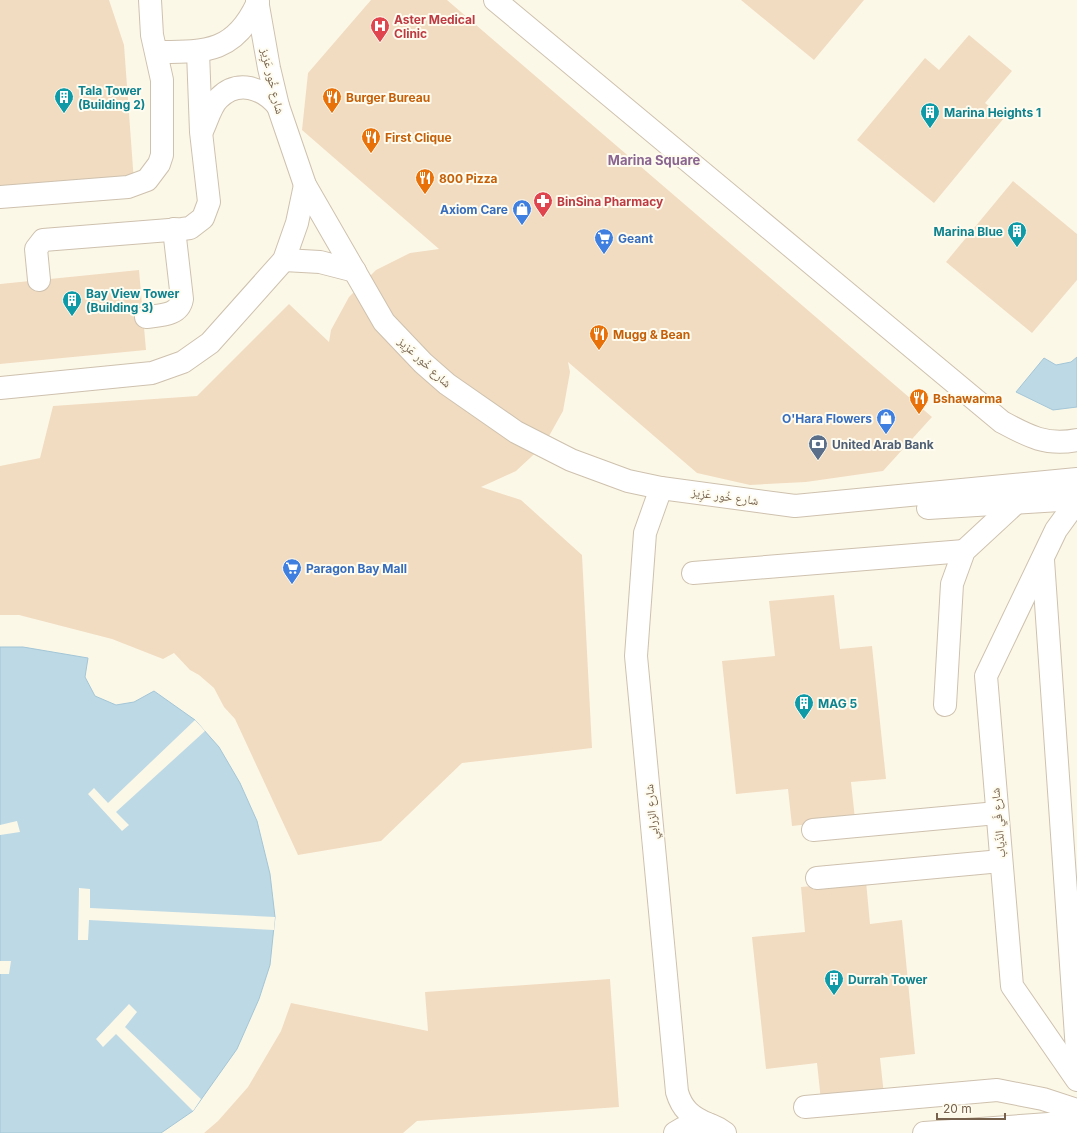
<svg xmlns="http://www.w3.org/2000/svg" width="1077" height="1133" font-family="Inter,'Noto Naskh Arabic',sans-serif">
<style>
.water{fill:#bdd9e5;stroke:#a3c6d7}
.pier{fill:#fcf8e8}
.building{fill:#f1dcc1}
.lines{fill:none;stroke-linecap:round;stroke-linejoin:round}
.minor-casing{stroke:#cec1ae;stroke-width:24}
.minor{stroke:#fff;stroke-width:22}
.labels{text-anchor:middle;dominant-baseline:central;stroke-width:4;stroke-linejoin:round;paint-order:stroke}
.health-label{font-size:12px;font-weight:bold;fill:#be3a42;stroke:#fefbef;text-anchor:start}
.street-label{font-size:12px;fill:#76624c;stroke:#fefbef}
.culture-label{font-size:12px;font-weight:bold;fill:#0d838f;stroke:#fefbef;text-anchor:start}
.food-label{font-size:12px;font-weight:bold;fill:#c56008;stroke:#fefbef;text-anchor:start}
.shop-label{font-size:12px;font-weight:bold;fill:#366cbe;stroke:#fefbef;text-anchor:end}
.service-label{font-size:12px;font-weight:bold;fill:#4e5e75;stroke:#fefbef;text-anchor:start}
.neighbourhood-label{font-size:13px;font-weight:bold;fill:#8a6591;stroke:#fefbef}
</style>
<rect width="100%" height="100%" fill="#fcf8e8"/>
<!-- water -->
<g class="water">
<polygon points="1077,357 1077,407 1053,410 1016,392 1044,358 1056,365 1071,362"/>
<polygon points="0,647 23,647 88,658 85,677 95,696 116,705 134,702 154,691 195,720 219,747 240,783 257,821 270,874 275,917 270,965 259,999 237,1049 193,1111 161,1133 0,1133"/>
</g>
<!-- pier -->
<g class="pier">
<polygon points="195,720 205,731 116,812 129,825 122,831 88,794 94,788 108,803"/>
<polygon points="17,821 20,832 0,835 0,825"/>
<polygon points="79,888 90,889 90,908 275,917 274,930 89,920 88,940 78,940"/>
<polygon points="0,961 11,961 9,974 0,974"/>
<polygon points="129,1004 137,1012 125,1027 201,1099 193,1111 116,1034 103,1047 96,1039"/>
</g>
<!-- building -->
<g class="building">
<polygon points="0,0 109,0 124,45 134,182 0,191"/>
<polygon points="371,0 447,0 932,417 883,471 806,482 750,485 697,473 568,362 570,372 563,411 544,445 516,471 481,487 521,500 582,555 592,748 462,763 381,841 298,855 235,719 224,707 214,688 199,675 190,670 174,653 163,659 112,639 19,615 0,615 0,466 40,458 53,406 197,396 289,304 329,342 331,330 349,297 376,270 410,253 439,249 302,130 308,73"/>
<polygon points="741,0 864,0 814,60"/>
<polygon points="969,35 1012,71 985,103 1004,118 934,203 857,140 925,58 939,70"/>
<polygon points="1013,181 1077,234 1077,280 1032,333 946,262"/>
<polygon points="139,270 146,350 0,364 0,284"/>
<polygon points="834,595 840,649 872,646 886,779 851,782 855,819 792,826 788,789 736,794 722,661 775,656 769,601"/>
<polygon points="866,881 870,924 902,920 915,1054 880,1058 884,1095 821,1101 817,1063 766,1069 752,937 805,932 801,887"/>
<polygon points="610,979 619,1107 417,1121 403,1133 204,1133 218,1121 248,1087 281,1031 291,1003 428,1031 425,992"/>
</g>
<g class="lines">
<defs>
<g id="minor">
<polyline points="257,0 269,68 278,106 305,185 384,322 423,363 447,384 516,432 571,460 628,481 661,488 795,506 1077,479"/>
<path d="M495,0L1002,422C1028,436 1046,446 1077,440"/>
<path d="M157,52C206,52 235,53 258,2"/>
<path d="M202,131C207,121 211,105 219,98C238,79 263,88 278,106"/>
<polyline points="0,197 128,187 147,180 159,164 162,155 162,80 152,35 150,0"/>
<polyline points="284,260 320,262 355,271"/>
<polyline points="39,280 36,249 43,240 182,229 190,228 203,218 209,202 201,132 198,52"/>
<path d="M146,317C160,315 179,316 182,299L174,229"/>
<polyline points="0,388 152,373 183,362 210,343 284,260 297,223 305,185"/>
<path d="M661,488L645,533L636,656L677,1092C682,1109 691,1117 708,1124"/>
<polyline points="1077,501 1056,530 986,676 1012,986 1077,1080"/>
<polyline points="928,508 1077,499"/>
<polyline points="1043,560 1077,1051"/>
<polyline points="693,573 964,551"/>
<polyline points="945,705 952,584 964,551 1018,501"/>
<polyline points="813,830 997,813"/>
<polyline points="817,878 1001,861"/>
<polyline points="805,1107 997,1090 1043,1099 1077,1110"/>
<path d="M675,1133C693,1121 707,1119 725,1133"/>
<polyline points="924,1133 1077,1122"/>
</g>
</defs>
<!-- minor casing -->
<use href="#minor" class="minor-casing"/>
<!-- minor -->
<use href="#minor" class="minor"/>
</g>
<!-- icons -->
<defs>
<symbol id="hospital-pin" viewBox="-11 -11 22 30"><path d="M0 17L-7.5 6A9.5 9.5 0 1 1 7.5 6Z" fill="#e0444e" stroke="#fefbef"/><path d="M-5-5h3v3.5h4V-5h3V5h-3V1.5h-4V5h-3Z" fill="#fff"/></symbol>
<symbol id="building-pin" viewBox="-11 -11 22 30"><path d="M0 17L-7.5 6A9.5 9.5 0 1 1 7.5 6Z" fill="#0f9aa8" stroke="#fefbef"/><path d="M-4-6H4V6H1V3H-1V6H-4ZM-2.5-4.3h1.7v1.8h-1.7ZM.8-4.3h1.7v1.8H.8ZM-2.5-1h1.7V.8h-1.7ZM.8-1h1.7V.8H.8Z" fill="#fff"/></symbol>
<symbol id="restaurant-pin" viewBox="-11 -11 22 30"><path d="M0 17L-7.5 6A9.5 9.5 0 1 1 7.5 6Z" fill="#e8710a" stroke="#fefbef"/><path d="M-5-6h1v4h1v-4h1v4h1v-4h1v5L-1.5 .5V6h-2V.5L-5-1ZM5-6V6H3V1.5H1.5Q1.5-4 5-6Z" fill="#fff"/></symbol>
<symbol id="pharmacy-pin" viewBox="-11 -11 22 30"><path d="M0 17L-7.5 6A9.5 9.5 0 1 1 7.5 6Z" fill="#e0444e" stroke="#fefbef"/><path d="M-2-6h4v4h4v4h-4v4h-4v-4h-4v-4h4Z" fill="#fff"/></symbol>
<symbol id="shop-pin" viewBox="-11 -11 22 30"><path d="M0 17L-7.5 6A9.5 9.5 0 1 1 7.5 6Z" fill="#3f7fe0" stroke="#fefbef"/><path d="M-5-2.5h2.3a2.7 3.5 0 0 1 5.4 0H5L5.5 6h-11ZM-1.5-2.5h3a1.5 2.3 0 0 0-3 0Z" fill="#fff"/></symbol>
<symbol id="supermarket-pin" viewBox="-11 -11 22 30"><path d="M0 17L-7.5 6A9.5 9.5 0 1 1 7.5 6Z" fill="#3f7fe0" stroke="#fefbef"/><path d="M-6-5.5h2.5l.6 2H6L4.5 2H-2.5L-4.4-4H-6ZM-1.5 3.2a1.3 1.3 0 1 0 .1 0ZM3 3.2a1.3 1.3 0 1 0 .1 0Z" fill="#fff"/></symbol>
<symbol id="bank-pin" viewBox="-11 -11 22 30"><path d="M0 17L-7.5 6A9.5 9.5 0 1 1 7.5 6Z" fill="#5c6f8a" stroke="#fefbef"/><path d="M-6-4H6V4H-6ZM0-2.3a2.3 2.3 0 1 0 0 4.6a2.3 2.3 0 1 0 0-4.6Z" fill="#fff"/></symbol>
</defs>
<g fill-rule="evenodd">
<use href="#hospital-pin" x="369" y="15" width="22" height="30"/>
<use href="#building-pin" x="53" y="86" width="22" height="30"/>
<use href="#restaurant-pin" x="321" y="86" width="22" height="30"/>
<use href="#building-pin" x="919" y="101" width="22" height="30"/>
<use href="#restaurant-pin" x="360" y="126" width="22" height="30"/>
<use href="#restaurant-pin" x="414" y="167" width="22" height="30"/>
<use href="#pharmacy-pin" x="532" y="190" width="22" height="30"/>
<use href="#shop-pin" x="511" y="198" width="22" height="30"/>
<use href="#building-pin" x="1006" y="220" width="22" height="30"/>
<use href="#supermarket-pin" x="593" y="227" width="22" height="30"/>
<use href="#building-pin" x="61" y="289" width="22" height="30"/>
<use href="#restaurant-pin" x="588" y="323" width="22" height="30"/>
<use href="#restaurant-pin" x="908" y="387" width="22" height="30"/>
<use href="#shop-pin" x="875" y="407" width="22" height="30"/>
<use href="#bank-pin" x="807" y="433" width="22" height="30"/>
<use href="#supermarket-pin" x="281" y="557" width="22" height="30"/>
<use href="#building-pin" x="793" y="692" width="22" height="30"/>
<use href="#building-pin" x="823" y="968" width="22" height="30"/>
</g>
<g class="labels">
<!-- health labels -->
<g class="health-label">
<text x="394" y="19">Aster Medical<tspan x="394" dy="14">Clinic</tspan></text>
<text x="557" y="201">BinSina Pharmacy</text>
</g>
<!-- street labels -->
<g class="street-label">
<text transform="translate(273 81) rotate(77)">شارع خُور عَزِيز</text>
<text transform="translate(425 362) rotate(43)">شارع خُور عَزِيز</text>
<text transform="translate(725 496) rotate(8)">شارع خُور عَزِيز</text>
<text transform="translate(651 812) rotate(-95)">شارع الزرابي</text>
<text transform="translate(998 823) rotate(-95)">شارع فَي الذّياب</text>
</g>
<!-- culture labels -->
<g class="culture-label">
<text x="78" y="90">Tala Tower<tspan x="78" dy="14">(Building 2)</tspan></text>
<text x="944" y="112">Marina Heights 1</text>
<text x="1003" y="231" text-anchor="end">Marina Blue</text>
<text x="86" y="293">Bay View Tower<tspan x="86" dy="14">(Building 3)</tspan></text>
<text x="818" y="703">MAG 5</text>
<text x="848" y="979">Durrah Tower</text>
</g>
<!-- food labels -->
<g class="food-label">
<text x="346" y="97">Burger Bureau</text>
<text x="385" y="137">First Clique</text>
<text x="439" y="178">800 Pizza</text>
<text x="613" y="334">Mugg &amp; Bean</text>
<text x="933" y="398">Bshawarma</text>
</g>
<!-- shop labels -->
<g class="shop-label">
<text x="508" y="209">Axiom Care</text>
<text x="618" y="238" text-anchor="start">Geant</text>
<text x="872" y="418">O'Hara Flowers</text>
<text x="306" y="568" text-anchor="start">Paragon Bay Mall</text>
</g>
<!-- service labels -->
<g class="service-label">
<text x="832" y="444">United Arab Bank</text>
</g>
<!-- neighbourhood labels -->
<g class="neighbourhood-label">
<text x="654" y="160">Marina Square</text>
</g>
</g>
<!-- scale -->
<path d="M937 1113v6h68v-6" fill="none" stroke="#76624c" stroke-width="2"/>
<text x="943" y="1113" font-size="12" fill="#76624c" stroke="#fefbef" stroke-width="3" paint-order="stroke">20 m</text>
</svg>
